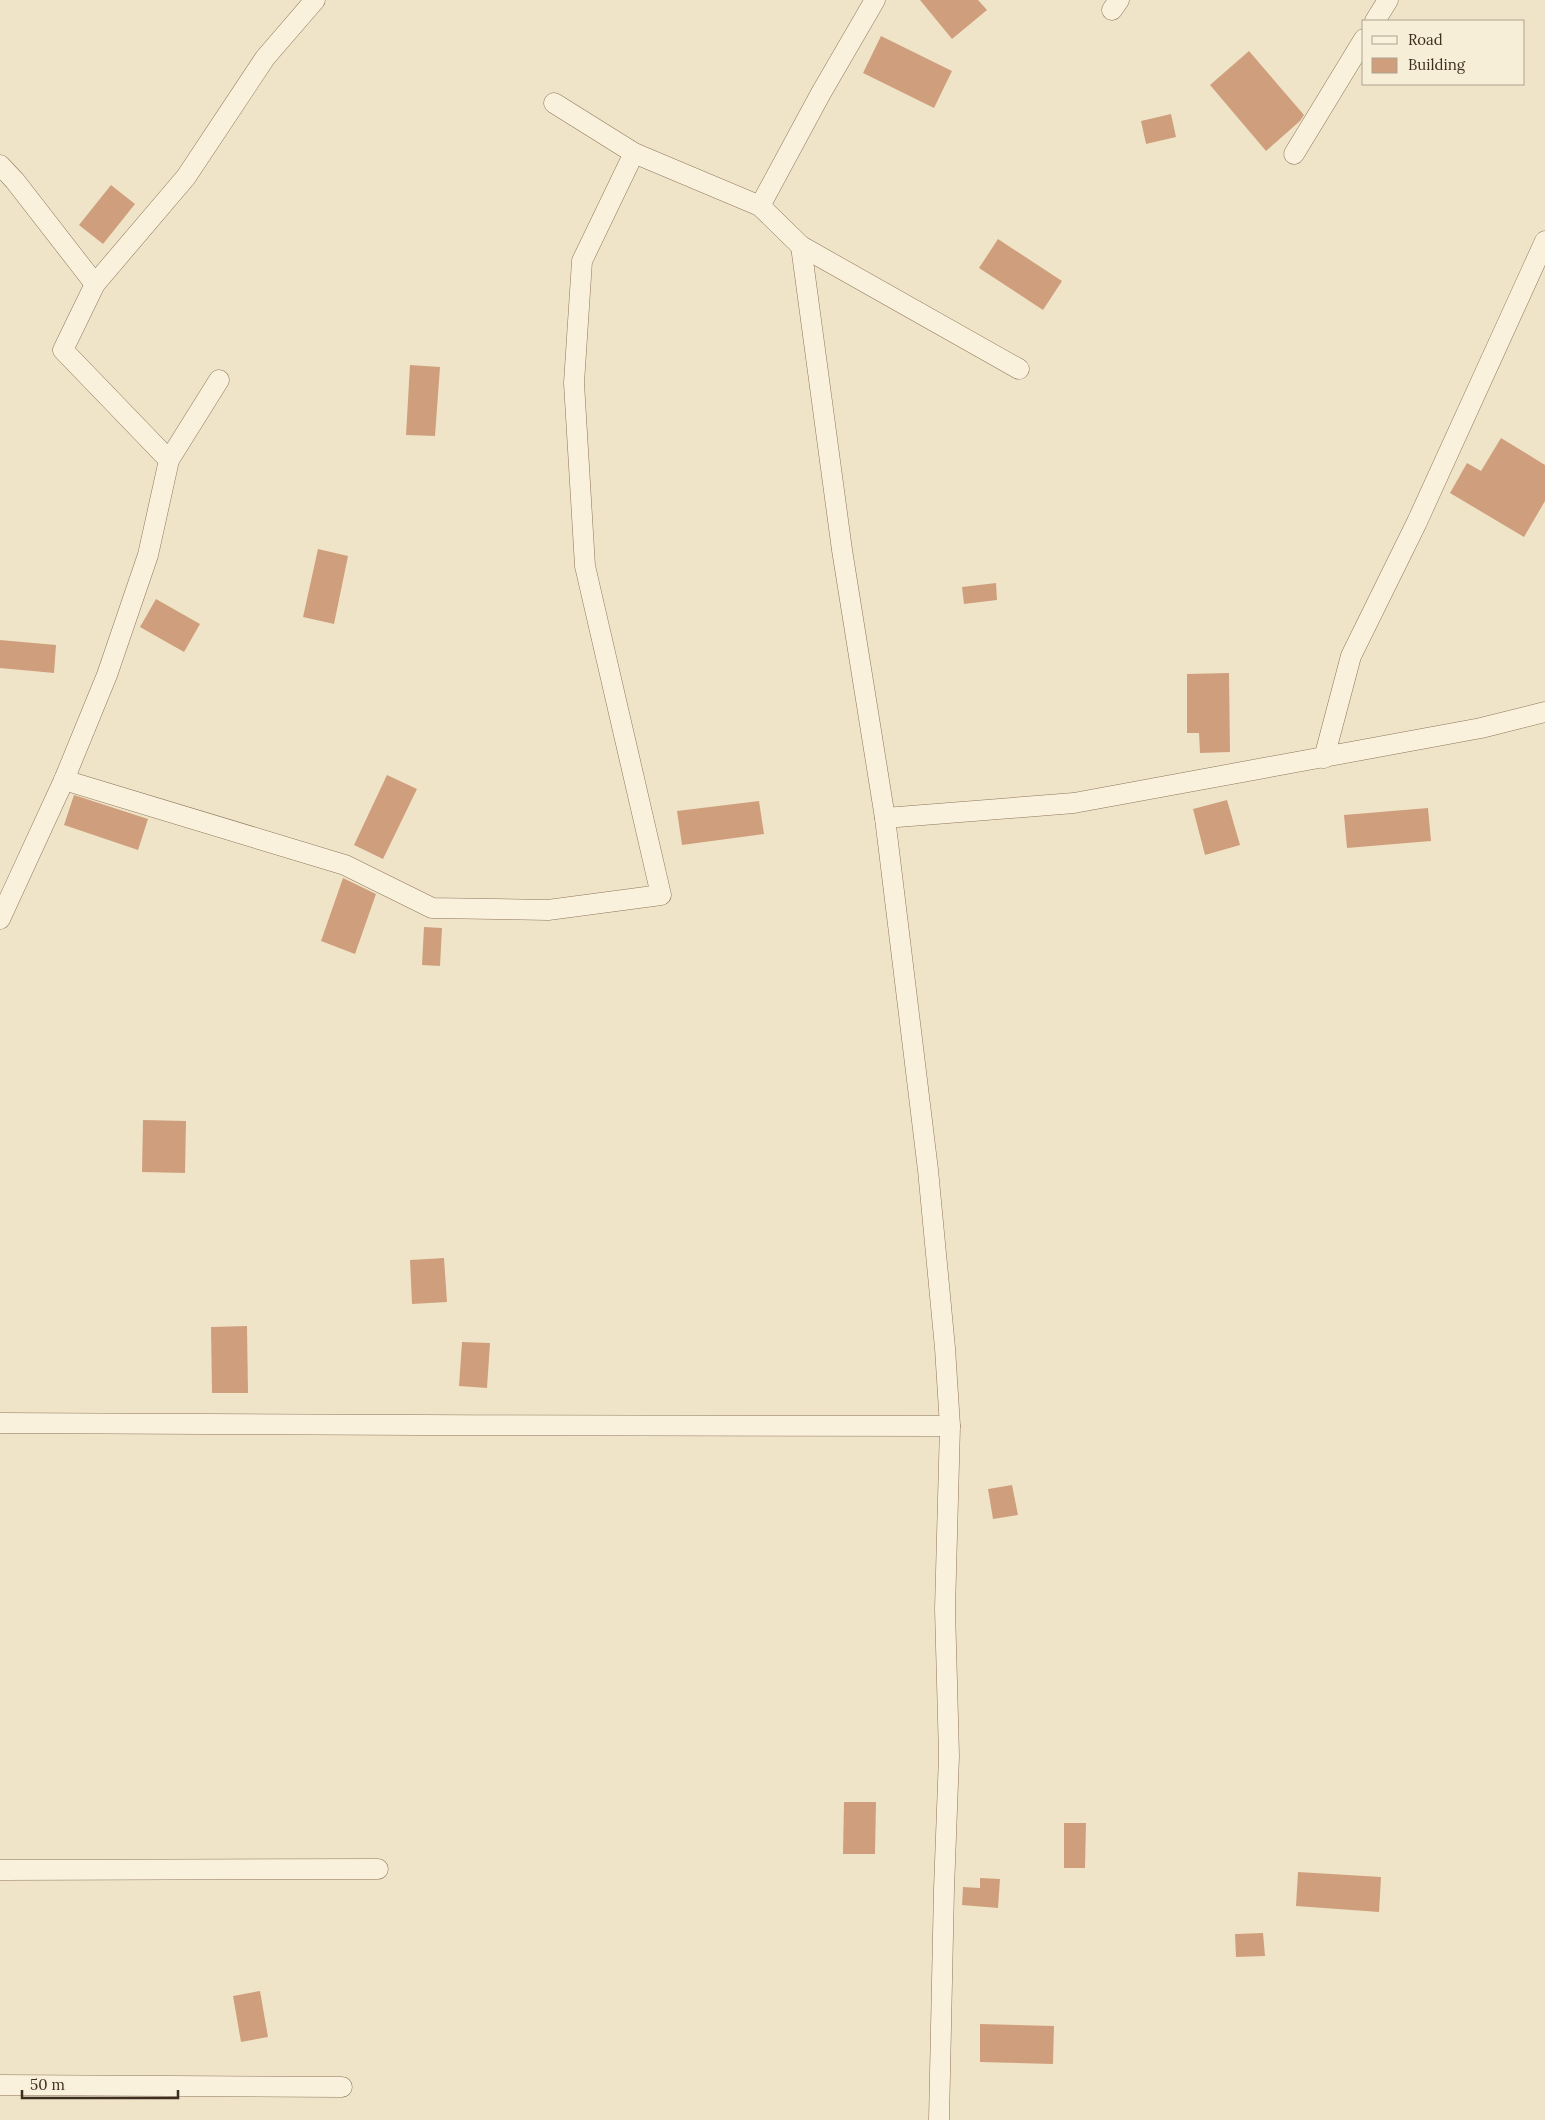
<svg xmlns="http://www.w3.org/2000/svg" width="1545" height="2120" font-family="Lora,serif">
<style>
.building{fill:#cf9f7d}
.lines{fill:none;stroke-linecap:round;stroke-linejoin:round}
.street-casing{stroke:#8d765c;stroke-width:21}
.street{stroke:#faf1dc;stroke-width:20}
</style>
<rect width="100%" height="100%" fill="#f0e4c8"/>
<!-- building -->
<g class="building">
<polygon points="920,0 978,0 987,10 952,39"/>
<polygon points="881,36 952,71 934,108 863,73"/>
<polygon points="1249,51 1304,115 1300,121 1266,151 1210,85"/>
<polygon points="1171,114 1176,137 1146,144 1141,121"/>
<polygon points="111,185 135,204 103,244 79,225"/>
<polygon points="998,239 1062,281 1043,310 979,268"/>
<polygon points="410,365 440,367 435,436 406,435"/>
<polygon points="1501,438 1545,465 1545,501 1524,537 1450,493 1467,463 1481,471"/>
<polygon points="318,549 348,556 334,624 303,617"/>
<polygon points="996,583 997,600 964,604 962,587"/>
<polygon points="156,599 200,624 184,652 140,627"/>
<polygon points="0,640 56,645 54,673 0,668"/>
<polygon points="1229,673 1230,752 1200,753 1199,733 1187,733 1187,674"/>
<polygon points="387,775 417,789 383,859 354,845"/>
<polygon points="74,795 148,819 138,850 64,825"/>
<polygon points="1227,800 1240,845 1205,855 1193,809"/>
<polygon points="759,801 764,834 682,845 677,811"/>
<polygon points="1428,808 1431,841 1347,848 1344,815"/>
<polygon points="343,878 376,894 355,954 321,941"/>
<polygon points="424,927 442,928 440,966 422,965"/>
<polygon points="143,1120 186,1121 185,1173 142,1172"/>
<polygon points="444,1258 447,1302 412,1304 410,1260"/>
<polygon points="247,1326 248,1393 212,1393 211,1327"/>
<polygon points="462,1342 490,1343 487,1388 459,1386"/>
<polygon points="1012,1485 1018,1515 993,1519 988,1489"/>
<polygon points="844,1802 876,1802 875,1854 843,1854"/>
<polygon points="1064,1823 1086,1823 1085,1868 1064,1868"/>
<polygon points="1298,1872 1381,1877 1379,1912 1296,1906"/>
<polygon points="980,1878 1000,1879 998,1908 962,1905 963,1887 980,1888"/>
<polygon points="1263,1933 1265,1956 1236,1957 1235,1934"/>
<polygon points="260,1991 268,2037 241,2042 233,1996"/>
<polygon points="980,2024 1054,2026 1053,2064 980,2062"/>
</g>
<g class="lines">
<defs>
<g id="street">
<polyline points="1112,10 1119,0"/>
<polyline points="1375,21 1388,0"/>
<polyline points="554,103 634,153 760,206 801,246 1019,369"/>
<polyline points="1294,154 1364,39"/>
<polyline points="0,165 15,181 95,284"/>
<polyline points="760,206 821,93 875,0"/>
<polyline points="801,246 842,550 885,818 928,1170 945,1348 950,1426 945,1609 949,1756 944,1889 939,2120"/>
<polyline points="169,460 63,350 95,284 186,177 265,58 315,0"/>
<polyline points="1324,758 1351,656 1417,522 1545,241"/>
<polyline points="64,780 345,865 432,908 548,910 661,895 585,566 574,383 582,261 634,153"/>
<polyline points="885,818 1074,803 1481,728 1545,712"/>
<polyline points="0,919 64,780 107,675 148,555 169,460 219,380"/>
<path d="M0,1423C317,1427 633,1424 950,1426"/>
<polyline points="0,1870 378,1869"/>
<polyline points="0,2085 342,2087"/>
</g>
</defs>
<!-- street casing -->
<use href="#street" class="street-casing"/>
<!-- street -->
<use href="#street" class="street"/>
</g>
<!-- legend -->
<rect x="1362" y="20" width="162" height="65" fill="#f7eed8" stroke="#ada18e"/>
<rect x="1372" y="36" width="25" height="8" fill="#faf1dc" stroke="#ada18e"/>
<text x="1408" y="45" font-size="15" fill="#3d2e20">Road</text>
<rect x="1372" y="58" width="25" height="15" fill="#cf9f7d" stroke="#ada18e"/>
<text x="1408" y="70" font-size="15" fill="#3d2e20">Building</text>
<!-- scale -->
<path d="M22 2090v8h156v-8" fill="none" stroke="#3d2e20" stroke-width="2.5"/>
<text x="30" y="2090" font-size="15" fill="#3d2e20" stroke="#f7eed8" stroke-width="4" paint-order="stroke">50 m</text>
</svg>
